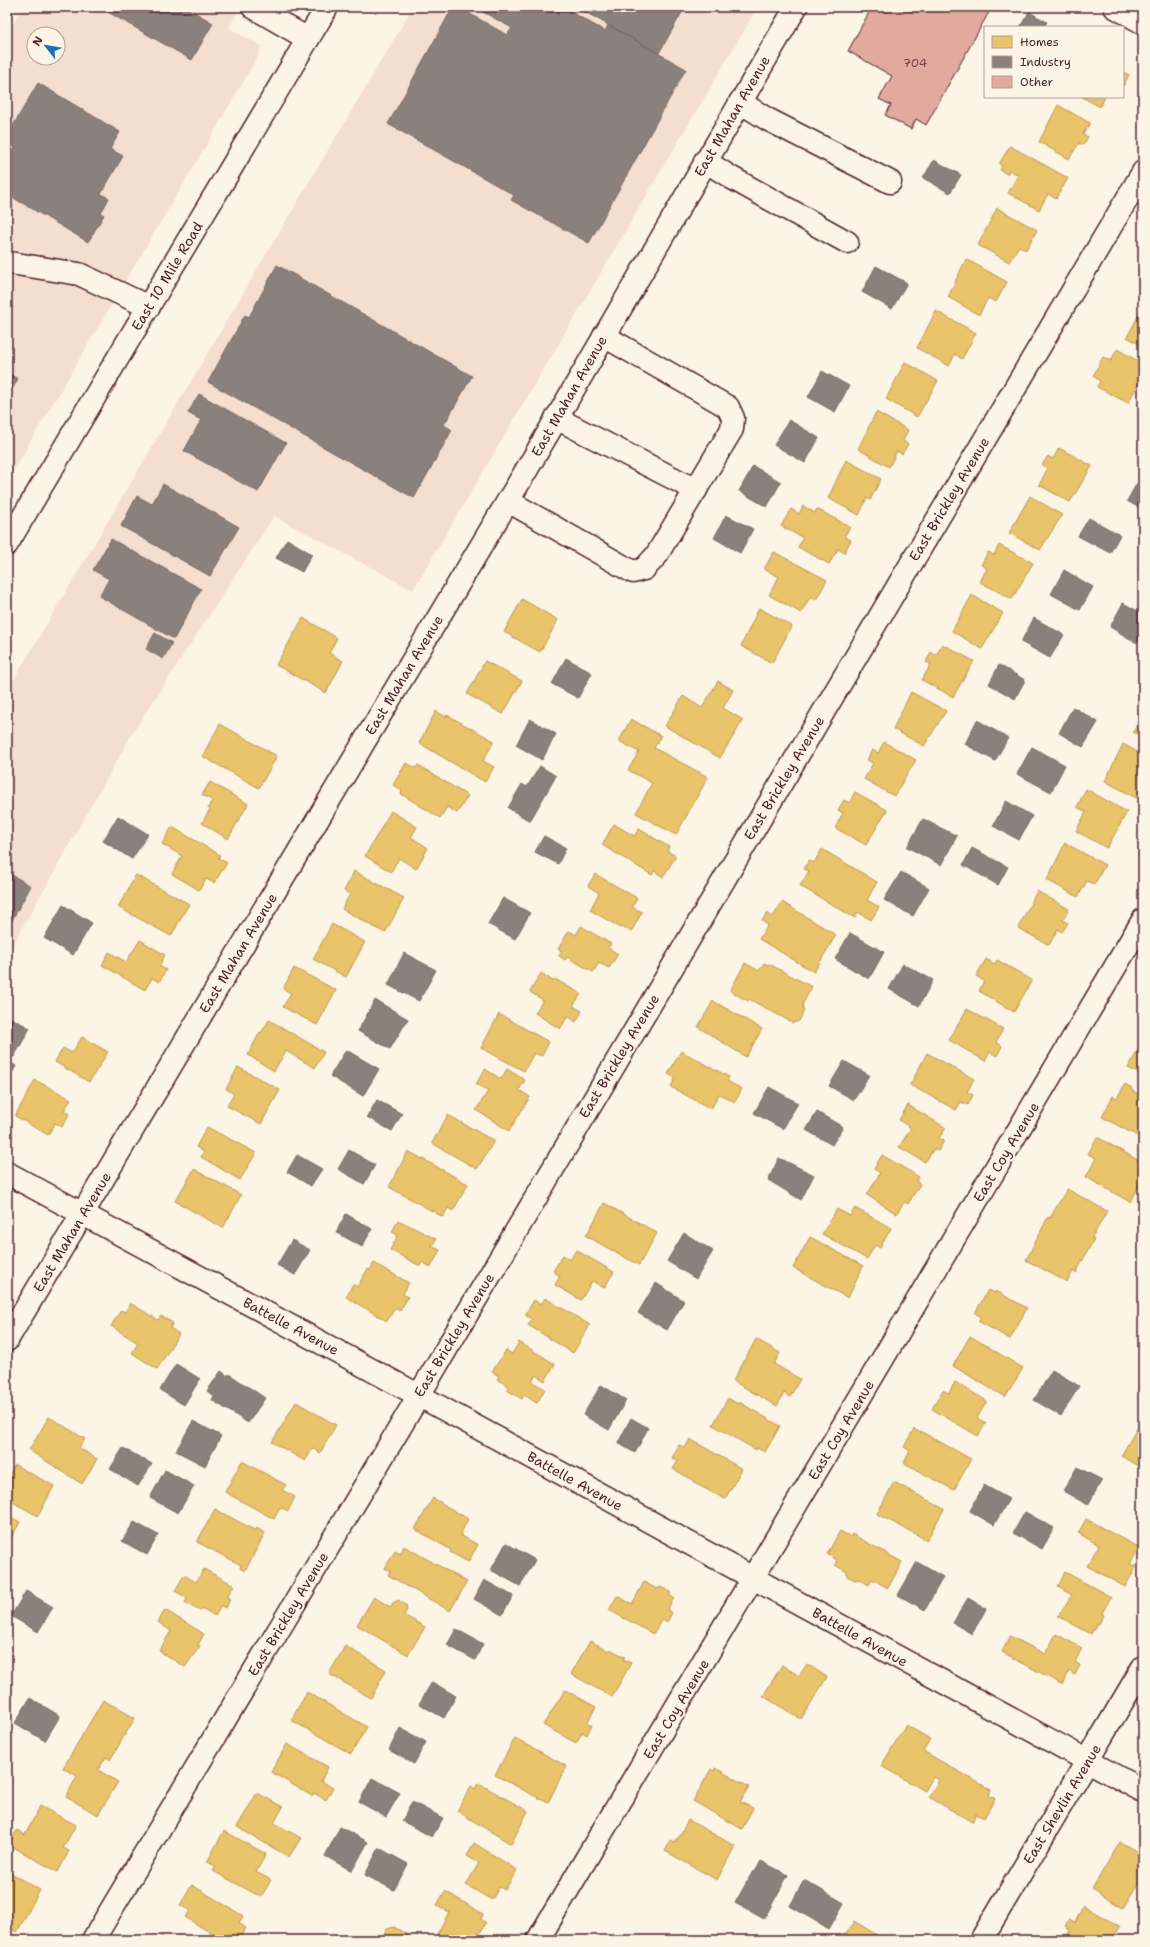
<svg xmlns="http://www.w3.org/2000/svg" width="1150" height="1947" font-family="'Shantell Sans',sans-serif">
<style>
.built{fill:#f4ded0;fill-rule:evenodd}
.homes{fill:#e9c46a;stroke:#b99257}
.industry{fill:#8a817c;stroke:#776464}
.building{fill:#e2a99e;stroke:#4a1f2b}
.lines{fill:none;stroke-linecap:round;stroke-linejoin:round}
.minor-casing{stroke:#4a1f2b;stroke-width:25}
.major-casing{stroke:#4a1f2b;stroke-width:25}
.minor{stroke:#fcf5e5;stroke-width:22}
.major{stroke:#fcf5e5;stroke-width:22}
.labels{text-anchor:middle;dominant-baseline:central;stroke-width:4;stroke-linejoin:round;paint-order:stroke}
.number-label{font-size:12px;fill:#704248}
.street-label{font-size:14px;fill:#4a1f2b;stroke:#fcf5e5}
</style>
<rect width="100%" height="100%" fill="#fcf5e5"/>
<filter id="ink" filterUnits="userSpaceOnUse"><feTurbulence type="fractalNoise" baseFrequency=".025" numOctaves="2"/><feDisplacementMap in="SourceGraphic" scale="8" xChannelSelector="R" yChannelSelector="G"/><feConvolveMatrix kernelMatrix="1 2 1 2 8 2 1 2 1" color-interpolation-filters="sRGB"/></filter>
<g filter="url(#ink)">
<!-- built -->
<g class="built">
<path d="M23,7H241L229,28L261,46L258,56L217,127L7,481V34ZM34,34H58V58H34Z"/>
<polygon points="413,7 758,7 413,590 274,516 132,734 7,955 7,691"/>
</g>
<!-- homes -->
<g class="homes">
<polygon points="1123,72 1129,75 1123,86"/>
<polygon points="1082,97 1105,97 1100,107"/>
<polygon points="1058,105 1090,123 1083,134 1088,137 1083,145 1079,143 1069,159 1039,142"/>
<polygon points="1010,146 1068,178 1056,199 1048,194 1039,210 1008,193 1018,175 1009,170 1007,174 1000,170 1002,166 999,164"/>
<polygon points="997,208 1037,230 1026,250 1019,246 1009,262 978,245"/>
<polygon points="966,259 1007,282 996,302 988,298 979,315 948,297"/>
<polygon points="1143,307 1143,346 1127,337"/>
<polygon points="936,311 976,333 962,359 955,354 949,366 917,348"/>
<polygon points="1117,349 1143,364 1143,380 1140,385 1138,384 1128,403 1097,387 1100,381 1093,376 1103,357 1111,361"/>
<polygon points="905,362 938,381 917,417 886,399"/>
<polygon points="876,412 908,430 903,441 908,444 902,454 897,451 889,467 858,449"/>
<polygon points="1059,448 1092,466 1070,502 1039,485 1048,468 1042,465 1048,456 1053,459"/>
<polygon points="846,460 881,479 870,500 867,498 859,515 828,498"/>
<polygon points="1030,496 1062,515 1040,550 1009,533"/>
<polygon points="803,506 815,513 817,509 850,527 844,537 851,540 844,553 838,549 829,564 798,547 803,538 781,526 791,509 799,514"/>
<polygon points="999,545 1033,563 1012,599 980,582 987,568 981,565 988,552 994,555"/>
<polygon points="774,552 827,580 816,600 810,597 801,613 769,595 779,577 764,569"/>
<polygon points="972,595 1003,613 982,649 952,631"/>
<polygon points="522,599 558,620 540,652 504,632"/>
<polygon points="759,608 792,626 772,663 741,646"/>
<polygon points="303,618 337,638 329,653 343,661 326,693 276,665"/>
<polygon points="942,644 974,661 953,697 922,680 931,664 926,662 931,652 936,655"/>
<polygon points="485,661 522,681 503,714 467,694"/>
<polygon points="718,681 733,690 723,708 743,720 720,758 665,726 683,696 702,708"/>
<polygon points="911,692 946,711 924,746 893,729"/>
<polygon points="436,711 446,717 447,715 494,741 483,761 494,767 485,782 419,743"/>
<polygon points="1143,715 1143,737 1133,732"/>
<polygon points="631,719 661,736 654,748 708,777 676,835 636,813 652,783 628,770 639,752 619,741"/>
<polygon points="220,724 277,756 259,788 202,756"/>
<polygon points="884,742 916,760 894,796 864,779 873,763 867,760 872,750 878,753"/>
<polygon points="1123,744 1143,755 1143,789 1141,788 1136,798 1105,781"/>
<polygon points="406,763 416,768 418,765 468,796 457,813 447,807 440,818 401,794 402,791 393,785"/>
<polygon points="210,782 248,804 228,839 202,823 210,809 208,808 212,800 202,795"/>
<polygon points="1086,789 1127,812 1107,848 1076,831 1086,812 1077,807"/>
<polygon points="855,792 887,810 866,845 835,828 843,813 838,810 844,800 849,803"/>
<polygon points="391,811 417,827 411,837 428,848 416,869 399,858 391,872 365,856"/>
<polygon points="614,824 634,836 639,829 669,847 667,851 676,856 663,877 654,871 652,875 602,845"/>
<polygon points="172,827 220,855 218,858 227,863 214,883 206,879 199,890 172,874 182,856 162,844"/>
<polygon points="1065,843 1105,865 1094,885 1087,881 1078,897 1047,880"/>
<polygon points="822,849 877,882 867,900 879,907 871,920 858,912 855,918 800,886 809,871 804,869 809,860 814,863"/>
<polygon points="354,871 404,898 385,933 342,909 350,894 344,891"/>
<polygon points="595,874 637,898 632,907 642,912 631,932 622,926 621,928 590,910 599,893 588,886"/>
<polygon points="136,875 189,904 171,936 118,907"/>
<polygon points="1037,891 1069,909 1063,920 1068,923 1062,932 1058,929 1049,945 1018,928"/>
<polygon points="782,902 836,935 814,972 759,939 768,925 762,921 767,913 773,917"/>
<polygon points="332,924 365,942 346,977 313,959"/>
<polygon points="581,926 611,944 608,948 618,954 609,968 599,963 593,972 567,957 565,960 559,956 562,951 558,949 569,931 576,935"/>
<polygon points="140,940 165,955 159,966 166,970 159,982 152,978 145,990 102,965 109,952 126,962"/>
<polygon points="986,959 995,964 997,960 1032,980 1014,1012 979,991 984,981 976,976"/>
<polygon points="745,963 759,971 764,963 768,965 769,964 812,987 802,1005 804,1011 799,1021 793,1023 749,999 748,1001 730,991"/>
<polygon points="294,968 336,990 317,1025 283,1007 291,993 283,989"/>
<polygon points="541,973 553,981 555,979 581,994 573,1006 582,1011 576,1022 568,1016 560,1029 535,1013 543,1000 530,992"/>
<polygon points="713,1001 762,1029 746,1057 698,1027"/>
<polygon points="967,1009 1003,1029 996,1042 1002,1046 997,1056 990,1052 985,1061 949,1040"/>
<polygon points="499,1014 549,1042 542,1056 534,1053 524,1071 481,1048"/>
<polygon points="269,1020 324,1052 315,1068 286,1051 274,1071 248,1055 260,1032 261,1033"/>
<polygon points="82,1037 108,1052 89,1082 55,1062 63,1048 72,1053"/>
<polygon points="1143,1041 1143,1076 1128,1068"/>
<polygon points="681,1051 729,1077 727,1081 742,1089 735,1102 719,1094 711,1109 671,1087 675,1078 668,1074"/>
<polygon points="927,1053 974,1079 967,1092 973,1095 968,1105 961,1102 956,1110 910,1085"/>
<polygon points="238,1067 280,1090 261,1124 227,1106 234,1094 226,1089"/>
<polygon points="485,1069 501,1079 507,1069 525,1080 519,1090 530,1097 509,1131 476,1110 488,1091 476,1084"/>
<polygon points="35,1080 71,1099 64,1111 69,1114 62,1127 55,1123 48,1135 15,1116"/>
<polygon points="1125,1084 1132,1088 1131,1090 1143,1097 1143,1139 1102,1117 1113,1096 1117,1098"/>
<polygon points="908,1105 946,1128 939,1138 944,1141 938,1151 934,1149 925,1162 899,1147 911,1128 899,1120"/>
<polygon points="448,1115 494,1141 477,1169 432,1143"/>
<polygon points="207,1127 256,1153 240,1180 201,1157 204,1152 196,1147"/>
<polygon points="1097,1137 1143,1163 1143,1179 1130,1202 1086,1177 1096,1158 1088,1154"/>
<polygon points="408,1151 468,1184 453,1211 448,1208 443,1217 389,1187"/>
<polygon points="882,1155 919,1177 916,1181 920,1184 908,1204 904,1202 897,1214 867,1195 880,1173 874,1169"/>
<polygon points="194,1169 241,1195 223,1228 175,1201"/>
<polygon points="1067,1189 1107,1211 1092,1238 1094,1239 1076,1273 1073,1271 1067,1282 1026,1260 1048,1217 1050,1218"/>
<polygon points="604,1203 657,1233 639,1265 586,1236"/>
<polygon points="855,1208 891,1228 880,1248 875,1245 867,1259 822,1234 837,1209 850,1216"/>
<polygon points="398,1220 436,1239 432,1246 440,1250 431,1267 422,1262 420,1266 390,1250 398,1235 392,1232"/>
<polygon points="810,1237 863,1266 848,1298 793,1268"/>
<polygon points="576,1250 614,1272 604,1288 592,1281 581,1300 555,1285 560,1276 553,1271 563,1255 570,1260"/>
<polygon points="374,1263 409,1283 403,1294 408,1297 400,1311 395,1308 387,1321 346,1297 353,1284 357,1287 368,1269 370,1270"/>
<polygon points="988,1290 995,1293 996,1291 1027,1308 1010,1339 978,1321 981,1317 975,1313"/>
<polygon points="545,1298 590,1325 573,1353 528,1325 532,1319 525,1315 534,1300 541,1304"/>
<polygon points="130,1303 158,1320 161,1316 173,1323 170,1328 179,1334 157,1369 132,1353 138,1343 111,1326 121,1310 125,1312"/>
<polygon points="970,1336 1023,1368 1005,1397 953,1366"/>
<polygon points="756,1339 780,1353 774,1364 800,1379 790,1397 784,1393 777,1406 733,1381"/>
<polygon points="519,1342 555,1364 545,1381 536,1375 532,1382 545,1389 537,1403 524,1395 522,1399 507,1390 509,1387 497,1379 499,1376 492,1372 506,1350 512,1354"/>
<polygon points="955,1382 987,1401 977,1418 986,1423 978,1436 932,1409 943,1390 949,1393"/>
<polygon points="728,1398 738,1404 739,1402 780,1426 765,1452 757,1448 756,1450 713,1425"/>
<polygon points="296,1402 336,1425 320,1453 313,1448 305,1461 272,1442"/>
<polygon points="49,1417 85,1439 79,1448 97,1459 82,1484 29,1450"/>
<polygon points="1143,1418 1143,1469 1121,1456"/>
<polygon points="914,1429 921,1433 922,1432 971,1459 954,1490 904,1463 910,1451 904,1447"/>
<polygon points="690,1439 742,1469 725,1499 694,1483 695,1481 673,1469 678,1461 672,1458 679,1445 685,1448"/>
<polygon points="242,1461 286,1485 282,1490 295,1497 288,1511 280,1507 274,1519 225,1492"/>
<polygon points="15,1465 54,1486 38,1516 7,1499 7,1478"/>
<polygon points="894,1482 944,1509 927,1540 877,1514"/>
<polygon points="433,1498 468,1519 460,1535 478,1545 468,1562 450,1552 451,1550 415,1529"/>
<polygon points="215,1509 256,1531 257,1528 265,1533 245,1571 240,1568 241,1565 197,1542"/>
<polygon points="7,1515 20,1522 7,1545"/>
<polygon points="1086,1519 1139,1548 1130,1564 1136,1567 1125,1587 1087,1566 1099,1545 1078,1533"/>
<polygon points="840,1531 851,1537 852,1534 902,1562 888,1588 872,1579 869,1585 859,1579 855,1580 847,1576 847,1572 835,1565 837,1560 827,1554"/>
<polygon points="404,1546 467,1582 450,1611 388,1575 390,1571 385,1568 395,1551 400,1554"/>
<polygon points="204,1569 234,1585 227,1597 230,1599 226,1608 221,1606 215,1616 202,1608 200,1611 185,1603 187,1598 175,1591 184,1575 196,1582"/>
<polygon points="1065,1572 1111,1597 1102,1613 1104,1615 1099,1624 1097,1623 1091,1634 1058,1616 1072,1595 1058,1587"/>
<polygon points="644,1582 657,1589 661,1587 670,1592 670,1596 674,1598 667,1610 672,1613 667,1622 662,1619 653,1634 609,1610 617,1596 632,1604"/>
<polygon points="374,1597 390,1607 393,1603 398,1600 406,1605 407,1610 404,1615 425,1627 408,1655 357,1625"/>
<polygon points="165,1610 204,1634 198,1645 200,1646 185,1667 159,1651 171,1631 158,1622"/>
<polygon points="1056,1634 1082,1648 1075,1662 1080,1665 1075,1675 1069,1671 1063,1685 1002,1652 1010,1636 1045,1654"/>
<polygon points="590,1641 609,1651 610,1649 625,1657 623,1659 631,1663 612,1697 571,1674"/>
<polygon points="345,1646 386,1670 371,1698 329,1674"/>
<polygon points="807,1664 827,1677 801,1719 763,1696 782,1665 799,1676"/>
<polygon points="565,1690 596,1707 587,1723 592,1725 587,1735 582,1732 576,1743 543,1725"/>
<polygon points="307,1692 367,1727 351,1754 291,1720"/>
<polygon points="103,1700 135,1718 110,1760 106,1757 98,1770 118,1782 98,1815 66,1797 77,1776 63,1768"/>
<polygon points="906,1725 930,1739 923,1751 991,1790 989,1795 995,1799 984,1818 976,1814 972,1822 929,1797 939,1780 933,1777 925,1791 881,1766"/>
<polygon points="515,1738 566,1766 548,1803 495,1775"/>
<polygon points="287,1744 328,1767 321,1781 333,1788 326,1800 314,1793 312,1796 271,1772"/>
<polygon points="715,1768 749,1787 740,1802 753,1808 742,1829 693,1801 711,1769 714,1771"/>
<polygon points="478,1783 528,1811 511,1844 457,1811 471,1786 475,1789"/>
<polygon points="257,1793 283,1807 274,1823 301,1838 289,1857 237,1827"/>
<polygon points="40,1806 76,1825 63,1848 69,1851 58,1872 9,1845 17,1830 25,1835"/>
<polygon points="688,1820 735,1846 717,1880 665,1851 671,1840 675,1842 677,1838 678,1839"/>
<polygon points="224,1831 266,1854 256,1872 271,1880 261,1897 213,1871 216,1866 207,1862"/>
<polygon points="1120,1842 1143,1855 1143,1875 1123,1908 1092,1889"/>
<polygon points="474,1843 517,1870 505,1890 499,1887 492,1900 466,1885 479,1863 467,1856"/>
<polygon points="7,1871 40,1890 17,1932 7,1927"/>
<polygon points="192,1885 243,1916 239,1923 246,1928 238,1940 222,1940 185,1917 190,1911 180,1905"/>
<polygon points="445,1891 483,1914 481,1919 486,1923 476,1940 470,1936 468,1940 447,1940 437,1934 449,1912 437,1905"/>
<polygon points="1083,1906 1119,1926 1112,1940 1065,1939 1070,1930 1065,1927 1069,1920 1075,1923"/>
<polygon points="854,1921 885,1940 856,1940 846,1934"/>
<polygon points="394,1927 416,1940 383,1940 382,1939 387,1929"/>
<polygon points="161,1936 168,1940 159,1940"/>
</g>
<!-- industry -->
<g class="industry">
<polygon points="99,7 185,7 213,23 192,60"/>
<polygon points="453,7 458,7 507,35 512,28 474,7 562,7 605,31 608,25 686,69 589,243 511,200 514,195 388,124"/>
<polygon points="576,7 681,7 684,9 659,53"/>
<polygon points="1029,12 1047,22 1044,27 1020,27"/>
<polygon points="38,83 120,132 110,149 123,156 101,194 109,198 101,213 104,215 88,242 7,194 7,136"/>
<polygon points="934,160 961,175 950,193 923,178"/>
<polygon points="7,202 13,206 7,216"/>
<polygon points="277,265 472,376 444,425 452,430 414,498 208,382 245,315 249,317"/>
<polygon points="876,266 907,283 892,309 862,292"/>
<polygon points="822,371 849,386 835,412 808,397"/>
<polygon points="7,373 18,379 7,398"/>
<polygon points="199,394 286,443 258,492 184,451 201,420 188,413"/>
<polygon points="789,420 819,438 805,463 774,445"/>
<polygon points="753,466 781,482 767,507 739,491"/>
<polygon points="1137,483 1143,486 1143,510 1127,501"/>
<polygon points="163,484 239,527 210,576 121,526 137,496 152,504"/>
<polygon points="726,515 753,529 740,553 714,538"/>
<polygon points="1089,518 1120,535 1110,553 1078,536"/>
<polygon points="111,539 201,589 174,639 99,596 109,579 93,570"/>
<polygon points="287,539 312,554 302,572 276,558"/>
<polygon points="1143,562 1143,574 1138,571"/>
<polygon points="1064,570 1093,587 1080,610 1051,594"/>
<polygon points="1123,603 1143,614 1143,632 1137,643 1110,627"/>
<polygon points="1034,618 1064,635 1050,658 1021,642"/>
<polygon points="155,633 172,643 163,659 146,649"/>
<polygon points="566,658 592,673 578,698 552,684"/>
<polygon points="999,665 1025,680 1015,699 989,684"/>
<polygon points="1073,707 1098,722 1083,747 1059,733"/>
<polygon points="530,719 556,734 542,760 516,745"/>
<polygon points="977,720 1008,738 995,761 965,744"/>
<polygon points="1032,747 1065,765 1051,792 1017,774"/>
<polygon points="540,766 556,776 530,821 508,808 522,784 527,787"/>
<polygon points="1006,801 1032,816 1019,840 993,826"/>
<polygon points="118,816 148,834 132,859 103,841"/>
<polygon points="923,819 957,836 941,865 907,847"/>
<polygon points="544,836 566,848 558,864 535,852"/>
<polygon points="972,848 1008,867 998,885 963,865"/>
<polygon points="7,872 31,886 7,929"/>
<polygon points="901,872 929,888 913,916 884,900"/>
<polygon points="503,898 530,913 515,939 488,924"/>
<polygon points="63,905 92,923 73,955 44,938"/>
<polygon points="850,933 884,952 869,979 835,959"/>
<polygon points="404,953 436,970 419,1001 388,985"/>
<polygon points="903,964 933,980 919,1006 889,989"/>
<polygon points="375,1000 408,1019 390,1049 358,1031"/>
<polygon points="7,1016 30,1028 14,1057 7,1054"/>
<polygon points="346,1050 379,1069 363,1096 330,1076"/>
<polygon points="7,1061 16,1066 7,1082"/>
<polygon points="844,1061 869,1075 854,1100 829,1086"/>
<polygon points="769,1087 798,1103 783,1129 754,1113"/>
<polygon points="377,1100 402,1114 392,1131 367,1117"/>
<polygon points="817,1112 843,1127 832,1145 806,1130"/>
<polygon points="349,1150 375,1165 364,1184 338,1169"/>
<polygon points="297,1155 322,1169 311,1186 287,1172"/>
<polygon points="779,1158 814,1175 801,1200 768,1180"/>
<polygon points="346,1214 372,1229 362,1247 336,1232"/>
<polygon points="684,1233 713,1251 696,1279 667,1261"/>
<polygon points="292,1240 310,1250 295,1275 277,1265"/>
<polygon points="656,1283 684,1301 667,1330 638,1313"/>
<polygon points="176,1364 200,1379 184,1405 160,1390"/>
<polygon points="1052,1370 1079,1386 1061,1416 1034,1400"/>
<polygon points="221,1371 228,1376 229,1374 265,1398 248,1423 212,1400 214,1396 207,1391"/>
<polygon points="601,1385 626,1400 609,1430 583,1415"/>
<polygon points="631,1418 648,1428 635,1453 618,1443"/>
<polygon points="193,1421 221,1436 205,1466 176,1451"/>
<polygon points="123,1448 152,1464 138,1486 110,1469"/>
<polygon points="1077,1467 1102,1480 1088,1505 1063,1491"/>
<polygon points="165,1470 194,1486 178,1513 150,1498"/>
<polygon points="984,1485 1009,1499 994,1525 970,1511"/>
<polygon points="1025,1512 1054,1528 1042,1549 1013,1533"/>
<polygon points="134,1522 158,1535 147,1555 122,1541"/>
<polygon points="506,1543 535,1560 520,1586 491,1570"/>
<polygon points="917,1562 943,1577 925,1610 898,1595"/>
<polygon points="484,1580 513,1596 502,1615 474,1599"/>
<polygon points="26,1591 53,1607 38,1632 11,1616"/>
<polygon points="968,1598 986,1609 972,1634 953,1623"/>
<polygon points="456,1629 483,1644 475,1660 447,1645"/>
<polygon points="432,1682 456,1696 444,1718 419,1704"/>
<polygon points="30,1698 60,1716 45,1741 15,1723"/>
<polygon points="400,1728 426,1742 414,1764 389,1750"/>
<polygon points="372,1778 400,1793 386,1817 359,1802"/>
<polygon points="412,1802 443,1818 432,1837 402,1821"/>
<polygon points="340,1827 368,1842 352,1871 325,1856"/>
<polygon points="379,1848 408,1864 394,1890 365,1875"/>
<polygon points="761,1861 788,1875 764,1919 735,1903 753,1871 755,1872"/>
<polygon points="804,1880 844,1903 829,1929 790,1906"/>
</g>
<!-- building -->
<polygon class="building" points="872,7 926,7 930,9 931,7 980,7 989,12 926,125 916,119 911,129 885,115 891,105 879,99 892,76 848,51"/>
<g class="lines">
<defs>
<g id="minor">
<polyline points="253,7 308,39"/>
<polyline points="1115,7 1143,23"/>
<polyline points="740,102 767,119 890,182"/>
<polyline points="705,161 732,178 847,242"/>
<polyline points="10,263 79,274 149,307"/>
<polyline points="556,418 696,490"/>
<polyline points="508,501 633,572 644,569 656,556 732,429 733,418 728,407 604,336"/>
<polyline points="7,1173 418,1395 1143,1791"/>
<polyline points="7,1340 530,464 796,7"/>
<polyline points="93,1940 399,1429 1143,172"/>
<polyline points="538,1940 1143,920"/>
<polyline points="981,1940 1143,1667"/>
</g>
<polyline id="major" points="7,544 327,7"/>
</defs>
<!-- minor casing -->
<use href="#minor" class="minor-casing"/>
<!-- major casing -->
<use href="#major" class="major-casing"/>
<!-- minor -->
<use href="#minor" class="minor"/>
<!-- major -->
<use href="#major" class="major"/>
</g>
</g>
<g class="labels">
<!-- number labels -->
<g class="number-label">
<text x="915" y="63">704</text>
</g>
<!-- street labels -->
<g class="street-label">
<text transform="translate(732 116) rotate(-60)">East Mahan Avenue</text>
<text transform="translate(167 276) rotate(-59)">East 10 Mile Road</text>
<text transform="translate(569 396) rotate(-60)">East Mahan Avenue</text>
<text transform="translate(949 499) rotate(-59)">East Brickley Avenue</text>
<text transform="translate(404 675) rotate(-59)">East Mahan Avenue</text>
<text transform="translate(784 778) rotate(-59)">East Brickley Avenue</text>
<text transform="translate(238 953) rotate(-59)">East Mahan Avenue</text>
<text transform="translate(619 1056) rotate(-59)">East Brickley Avenue</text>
<text transform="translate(1006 1152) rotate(-59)">East Coy Avenue</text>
<text transform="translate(72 1232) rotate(-59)">East Mahan Avenue</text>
<text transform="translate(291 1326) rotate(28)">Battelle Avenue</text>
<text transform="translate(454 1335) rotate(-59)">East Brickley Avenue</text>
<text transform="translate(841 1430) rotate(-59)">East Coy Avenue</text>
<text transform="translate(575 1481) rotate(29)">Battelle Avenue</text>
<text transform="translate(288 1614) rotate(-59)">East Brickley Avenue</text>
<text transform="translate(860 1637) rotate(29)">Battelle Avenue</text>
<text transform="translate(676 1709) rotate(-59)">East Coy Avenue</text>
<text transform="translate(1062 1804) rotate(-59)">East Shevlin Avenue</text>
</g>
</g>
<!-- margin -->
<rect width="1150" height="1947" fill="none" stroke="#fcf5e5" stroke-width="24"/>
<rect x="12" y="12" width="1126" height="1923" fill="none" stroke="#4a1f2b" stroke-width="1.5" filter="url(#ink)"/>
<!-- legend -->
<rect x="984" y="26" width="140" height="72" fill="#fcf5e5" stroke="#b59f9b"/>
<rect x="992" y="36" width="20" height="12" fill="#e9c46a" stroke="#b59f9b"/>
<text x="1020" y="46" font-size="12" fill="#4a1f2b">Homes</text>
<rect x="992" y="56" width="20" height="12" fill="#8a817c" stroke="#b59f9b"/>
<text x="1020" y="66" font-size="12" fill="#4a1f2b">Industry</text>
<rect x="992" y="76" width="20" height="12" fill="#e2a99e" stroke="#b59f9b"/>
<text x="1020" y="86" font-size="12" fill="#4a1f2b">Other</text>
<!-- north arrow -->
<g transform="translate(46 46) rotate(301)"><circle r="19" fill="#fcf5e5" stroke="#b59f9b"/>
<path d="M0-3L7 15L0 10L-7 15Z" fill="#1f6fb2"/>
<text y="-6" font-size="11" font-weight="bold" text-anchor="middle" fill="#4a1f2b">N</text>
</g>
</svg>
